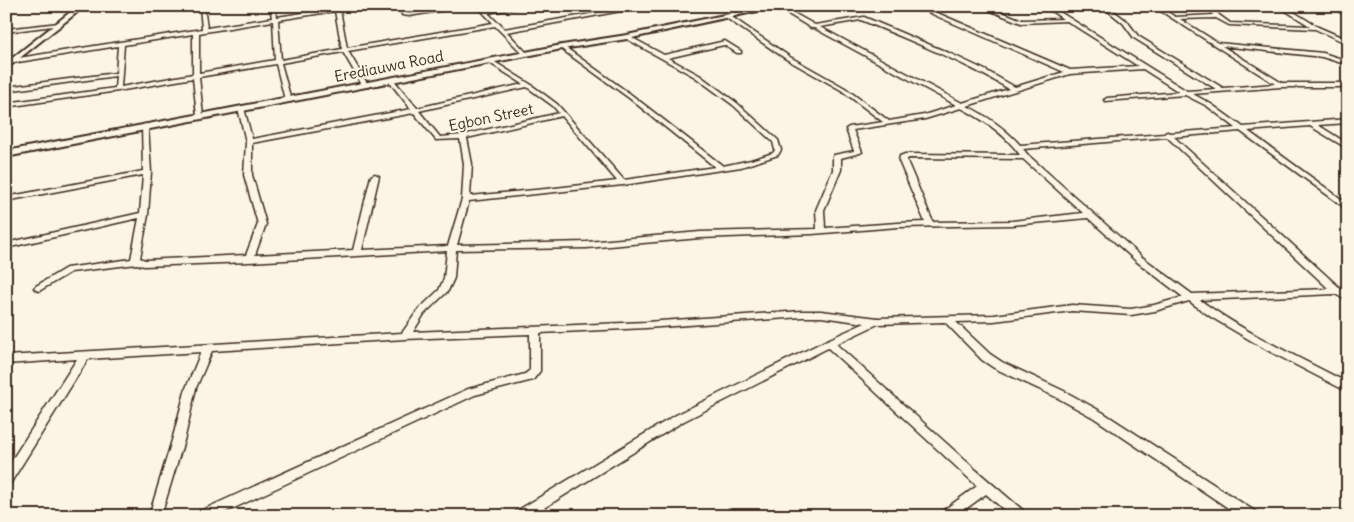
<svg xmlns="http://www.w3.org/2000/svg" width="1354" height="522" font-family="Delius,sans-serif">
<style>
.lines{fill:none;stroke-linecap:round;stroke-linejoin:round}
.minor-casing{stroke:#3b2a1e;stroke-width:3}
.tertiary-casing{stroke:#3b2a1e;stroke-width:4}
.secondary-casing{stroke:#3b2a1e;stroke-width:4}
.minor{fill:#fcf5e5;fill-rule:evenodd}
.tertiary{fill:#fcf5e5;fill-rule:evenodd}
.secondary{fill:#fcf5e5;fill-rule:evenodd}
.labels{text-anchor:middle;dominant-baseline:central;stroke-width:4.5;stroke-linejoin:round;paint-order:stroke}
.far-street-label{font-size:15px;fill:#3b2a1e;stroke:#fcf5e5}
</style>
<rect width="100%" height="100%" fill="#fcf5e5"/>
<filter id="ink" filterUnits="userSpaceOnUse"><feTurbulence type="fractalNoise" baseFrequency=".02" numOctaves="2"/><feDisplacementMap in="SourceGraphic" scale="10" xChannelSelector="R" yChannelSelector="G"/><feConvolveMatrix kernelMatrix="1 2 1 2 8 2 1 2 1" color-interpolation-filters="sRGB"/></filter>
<g filter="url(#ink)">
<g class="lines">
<defs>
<g id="minor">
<path d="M200,6H204L207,28L272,18L270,6H274L277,17L335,8V6L340,7L359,6L340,10L347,48L493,23L477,6H482L486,11L514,6H527L488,13L498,23H500L504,29L636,6H648L507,32L527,53L528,54L525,56L495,26L348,51L368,85L365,87L362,85L343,52L281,63L291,100L288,102L285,100L276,64L199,77L203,116L200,118L197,116L193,78L118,91L6,107V103L115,88L116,76L6,91V87L116,73L118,46L6,64V60L202,29ZM335,11L342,49L281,60L278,20ZM273,21L275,60L199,73V33ZM193,34V74L121,87L124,45Z"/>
<polygon points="400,6 404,6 406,13 409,14 457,6 470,6 409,16 402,15"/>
<polygon points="719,6 725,6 738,15 734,16"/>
<path d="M775,6H781L815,25L864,17L949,53L985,70L1015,87L1064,72L914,6H921L1070,70L1138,66L1067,21L1021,23L979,6H986L1022,20L1063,19L1044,6H1050L1187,91L1216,89L1134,38L1123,23L1102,6H1107L1127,21L1138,36L1223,88L1275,84L1153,6H1159L1175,17L1213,15L1207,6H1212L1219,15L1230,23L1310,26L1278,6H1284L1318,27L1348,40V44L1315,29L1229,25L1216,18L1180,19L1218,43L1323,53L1348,61V65L1322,57L1222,46L1282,83H1348V87H1281L1193,94L1211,104L1243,127L1348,119V123L1318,125L1348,144V149L1310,126L1248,131L1348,204V210L1240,131L1174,137L1340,288H1348V301L1335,294L1200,300C1245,333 1298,357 1348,383V392L1267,350L1211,317L1189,301L1155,311L1131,315L1072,311L994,321L956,322L990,354L1002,362L1064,391L1102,412L1256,512L1257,516H1240L1094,418L1056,397L994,368L982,360L945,322L878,324L836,344L976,470L1025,512L1026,516H1011L986,494L956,516H940L941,512L977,486L828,348L684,421L531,516H514L515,512L676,415L825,341L865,323L821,317H802L646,328L540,333V371L533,380L475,395L217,516H197L198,512L468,389L525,374L530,370V334L405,339L212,351L196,388L185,437L161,516H149L173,437L186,388L201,352L88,359L10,484L6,485V469L77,359L6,364V356L402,333L418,310L439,290L444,278L447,251L249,262L144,266L137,264L71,272L39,291L36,290L34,288L36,286L66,268L131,259L139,218L6,248V243L140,213L143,175L6,201V197L143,171L142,126L145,124L148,126L151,172L148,215L140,258L145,260L246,255L258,224L244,175L246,142L238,108L239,107L244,108L252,139L411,109L388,80L391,78L393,79L417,108L523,84L488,62L487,61L490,59L530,84L557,104L624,180L715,167L629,98L560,48L559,47L562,45L633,96L723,166L751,160L773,153L775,150L773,142L733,105L695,77L625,38V36L627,35L664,55L725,41L741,51V53H737L724,45L668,58L699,75L737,103L778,140L781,150L778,155L741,167L623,185L469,201L457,245L587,242L700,232L817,229L816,210L833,170V157L834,155L854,151L846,129L849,127L883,122L841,90L786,59L725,17V15H729L790,57L845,88L889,121L924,115L956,105L814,28H811ZM861,20C912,41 962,61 1009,89L962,103L820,27ZM1143,69L1179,92L1107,98L1104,100L1105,101L1185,95L1207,106L1236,128L1170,133L1167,132L1164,134L1020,145C1005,128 987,116 967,106L1070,74ZM527,87L553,106L559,113L463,135L440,137L419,111ZM961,108C984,120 1005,134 1020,155L905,154L900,156L899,161L925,222L898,223L825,228L824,210L841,170V158L860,153L862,152L853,130L925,119ZM414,113L436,140L460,139L464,164L462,199L448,246L362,250L379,176L375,174L371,176L353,250L255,255L266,224L252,175V143ZM562,116L617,181L546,189L470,196L472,164L467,138ZM1167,137L1329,289L1192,294L1142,257L1028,155L1023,149ZM909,158L1023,159L1083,213L1012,221L933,222L907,161V159ZM1088,218L1136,261L1183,297L1154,305L1131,309L1072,305L994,315L878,318L821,311H802L646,322L413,332L424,314L448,291L454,278L456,250L587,248L700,238L812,234L898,227L1012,225Z"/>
<polygon points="1325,6 1332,6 1348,12 1348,15"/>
<polygon points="59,23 61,23 61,25 6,32 6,29"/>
</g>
<polygon id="tertiary" points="768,6 781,6 627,39 562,49 6,157 6,151 562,45 627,35"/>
<polygon id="secondary" points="78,6 85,6 6,69 6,63"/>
</defs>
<!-- minor casing -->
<use href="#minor" class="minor-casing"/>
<!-- tertiary casing -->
<use href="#tertiary" class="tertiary-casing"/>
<!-- secondary casing -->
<use href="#secondary" class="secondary-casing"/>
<!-- minor -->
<use href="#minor" class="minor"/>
<!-- tertiary -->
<use href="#tertiary" class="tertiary"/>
<!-- secondary -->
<use href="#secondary" class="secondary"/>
</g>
</g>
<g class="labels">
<!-- far-street labels -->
<g class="far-street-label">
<text transform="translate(389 66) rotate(-11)">Erediauwa Road</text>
<text transform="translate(491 117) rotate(-12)">Egbon Street</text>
</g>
</g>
<!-- margin -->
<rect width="1354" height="522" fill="none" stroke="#fcf5e5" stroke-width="25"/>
<rect x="12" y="12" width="1329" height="497" fill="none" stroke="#3b2a1e" stroke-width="2" filter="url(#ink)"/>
</svg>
